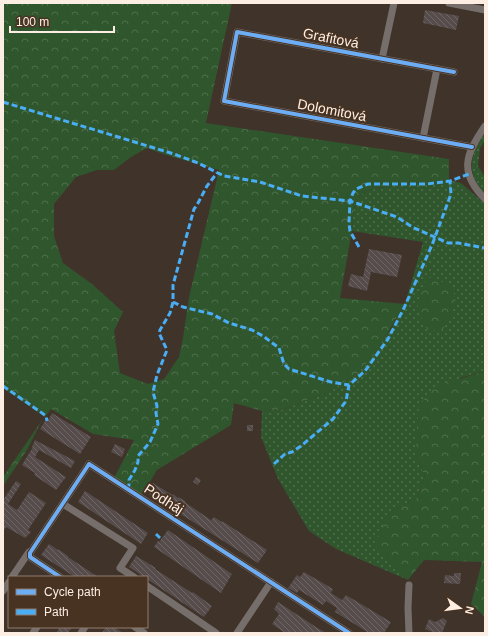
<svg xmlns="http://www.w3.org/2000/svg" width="488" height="636" font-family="Helvetica,sans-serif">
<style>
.grass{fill:url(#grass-dots)}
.forest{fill:url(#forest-crowns);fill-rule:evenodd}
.building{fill:url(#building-back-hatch)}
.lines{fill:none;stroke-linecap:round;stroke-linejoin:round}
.minor{stroke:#756e6b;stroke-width:7}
.quiet{stroke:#49aef6;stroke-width:3;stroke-dasharray:6 3;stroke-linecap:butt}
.cycleway-casing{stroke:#483221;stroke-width:6}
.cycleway{stroke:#6dadf4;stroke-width:4}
.labels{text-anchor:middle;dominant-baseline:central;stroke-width:4;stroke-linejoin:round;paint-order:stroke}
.street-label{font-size:14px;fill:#fdeee4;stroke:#483221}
</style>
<defs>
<pattern id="grass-dots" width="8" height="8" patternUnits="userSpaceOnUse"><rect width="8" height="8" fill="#30562d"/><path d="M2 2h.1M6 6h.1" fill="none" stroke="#4f6f4b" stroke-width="1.8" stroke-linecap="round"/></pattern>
<pattern id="forest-crowns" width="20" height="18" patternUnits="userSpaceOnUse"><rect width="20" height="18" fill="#30562d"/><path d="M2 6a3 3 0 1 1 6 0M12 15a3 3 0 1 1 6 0" fill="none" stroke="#4f6f4b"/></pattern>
<pattern id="building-back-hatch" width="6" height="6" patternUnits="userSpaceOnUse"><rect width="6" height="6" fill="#564c4c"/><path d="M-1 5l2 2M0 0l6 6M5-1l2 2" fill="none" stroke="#6f6666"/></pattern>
</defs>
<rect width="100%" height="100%" fill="#3f332a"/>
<!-- grass -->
<g class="grass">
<path d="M485,133V140L480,148L478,166L485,177V194C465,172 470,155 485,133Z"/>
<path d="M449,180L461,183L485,204V371L460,378L415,454L425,476L417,498L390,512L375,543L408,580L336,549L309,531L278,479L261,437L262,411L281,410L323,394L356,375L391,329L405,304L423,242L352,231C353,220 352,204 361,195C372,184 432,182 449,180Z"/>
</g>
<!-- forest -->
<g class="forest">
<path d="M3,3H232L206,123L449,159V180C433,182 369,184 360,196C352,205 353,220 352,231C348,253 344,275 340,298L405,304L390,329L375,353L356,375L323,394L281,410L262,411L234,403L231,425L157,470L142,495L114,478L134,440L93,434L51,409L45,417L3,388ZM147,148L163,154L219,170L189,297L183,338L179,357L164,379L148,384L120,373L114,331L123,312L92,284L63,263L54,236V204L76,177L97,170H114L131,157Z"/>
<polygon points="427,277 449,284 456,298 451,319 440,332 427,329 417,309"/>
<polygon points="485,371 485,617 471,604 482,562 424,560 408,580 374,543 390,512 417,498 425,476 415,454 419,405 434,387"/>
<polygon points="42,420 27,450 3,486 3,477"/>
</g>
<!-- building -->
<g class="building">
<polygon points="425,10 459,16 456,30 423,23"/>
<polygon points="369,249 402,255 397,277 371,272 367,291 348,286 351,274 363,277"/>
<polygon points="52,413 91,437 80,454 40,429 47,418 49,419"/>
<rect x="247" y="425" width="6" height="6"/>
<polygon points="35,440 75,461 71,468 39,450 35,457 66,477 56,490 34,475 35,473 22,465 33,447 32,447"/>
<polygon points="115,444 125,449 122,457 111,452"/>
<polygon points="196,477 201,480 198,485 193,482"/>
<polygon points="16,481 21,484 8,504 17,510 29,492 46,503 28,530 31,532 25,538 6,527 3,532 3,500"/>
<polygon points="153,483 172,495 173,494 178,498 178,497 185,501 186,503 211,520 214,517 222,522 222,521 267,550 258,563 149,494 152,490 150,489"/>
<polygon points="85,491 148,533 141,544 78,502"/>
<polygon points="168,530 232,574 221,593 154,547 158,541 159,542"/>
<polygon points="49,544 58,550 58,549 68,556 68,557 98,577 75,577 41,555"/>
<polygon points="136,556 156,568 155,569 192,593 193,592 212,606 204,617 147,579 147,577 144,577 129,567"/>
<polygon points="304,572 333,589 331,593 342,600 346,595 391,622 384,633 369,633 335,612 337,608 326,601 323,605 299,590 297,593 288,588 297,575 300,577"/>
<polygon points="454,573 461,573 460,584 444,583 445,575 454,576"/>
<polygon points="278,602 316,627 326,633 285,633 272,624 279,614 274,609"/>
<polygon points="443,618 447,621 442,633 435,633 425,629 429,619 435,622"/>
<polygon points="60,627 72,627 68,633 56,633"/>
<polygon points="106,627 114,627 123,633 102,633"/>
</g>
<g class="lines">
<!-- minor -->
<g class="minor">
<polyline points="449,3 485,10"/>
<polyline points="382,59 394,3"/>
<polyline points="454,72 237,32 224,101 472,147"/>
<path d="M485,126C466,154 458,172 485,199"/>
<polyline points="423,138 437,69"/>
<polyline points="63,504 133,548 120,568 134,577"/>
<polyline points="12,577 29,552"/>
<polyline points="60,577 30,557 30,553 89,464 349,633"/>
<polyline points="409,585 408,608 409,633"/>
<polyline points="147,586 216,633"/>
<polyline points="3,591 9,582"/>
<polyline points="135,627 144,633"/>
<polyline points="33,633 37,627"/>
<polyline points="81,633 85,627"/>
<polyline points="237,633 271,582"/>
</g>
<!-- quiet -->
<g class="quiet">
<polyline points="3,102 174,154 198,163 224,176 260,182 302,196 350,201 397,217 412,227 448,243 458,243 485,248"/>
<polyline points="359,247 350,231 349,223 350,201 353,193 356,189 368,184 427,184 450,181 469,174"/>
<polyline points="173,302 183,307 212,314 229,323 252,330 263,336 279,348 284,364 289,369 331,382 349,385"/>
<polyline points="3,386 42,413 46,416 47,421"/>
<polyline points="274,464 285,454 292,452 301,446 333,419 346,401 349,385 365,371 388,339 404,308 432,245 451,194 450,181"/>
<polyline points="127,489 129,485 129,480 135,470 138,462 138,456 150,442 158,424 156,413 157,406 153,392 157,375 167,350 159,333 160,330 170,313 173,302 173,285 194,209 197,205 207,186 217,173"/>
<polyline points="156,534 160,538"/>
</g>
<defs>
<g id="cycleway">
<polyline points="454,72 237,32 224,101 472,147"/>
<polyline points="60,577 30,557 30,553 89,464 349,633"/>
</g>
</defs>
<!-- cycleway casing -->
<use href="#cycleway" class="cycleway-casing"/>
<!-- cycleway -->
<use href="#cycleway" class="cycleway"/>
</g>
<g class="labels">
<!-- street labels -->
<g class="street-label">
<text transform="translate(331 38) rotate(11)">Grafitová</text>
<text transform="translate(332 110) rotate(11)">Dolomitová</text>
<text transform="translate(164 499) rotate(33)">Podháj</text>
</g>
</g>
<!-- border -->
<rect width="488" height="636" fill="none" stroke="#fdeee4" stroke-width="8"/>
<!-- legend -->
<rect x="8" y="576" width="140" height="52" fill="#483221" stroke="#907d6f"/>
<rect x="16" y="589" width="20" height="6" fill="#6dadf4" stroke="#907d6f"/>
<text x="44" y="596" font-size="12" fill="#fdeee4">Cycle path</text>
<rect x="16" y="609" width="20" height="6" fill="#49aef6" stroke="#907d6f"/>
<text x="44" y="616" font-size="12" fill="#fdeee4">Path</text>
<!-- north arrow -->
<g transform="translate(460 608) rotate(104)" stroke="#483221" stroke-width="3" paint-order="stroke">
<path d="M0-3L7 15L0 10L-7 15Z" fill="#fdeee4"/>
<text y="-6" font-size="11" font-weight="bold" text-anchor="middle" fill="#fdeee4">N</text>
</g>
<!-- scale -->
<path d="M10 26v6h104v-6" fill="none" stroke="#fdeee4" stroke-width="2"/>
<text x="16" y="26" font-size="12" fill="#fdeee4" stroke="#483221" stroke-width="3" paint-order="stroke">100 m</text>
</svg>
